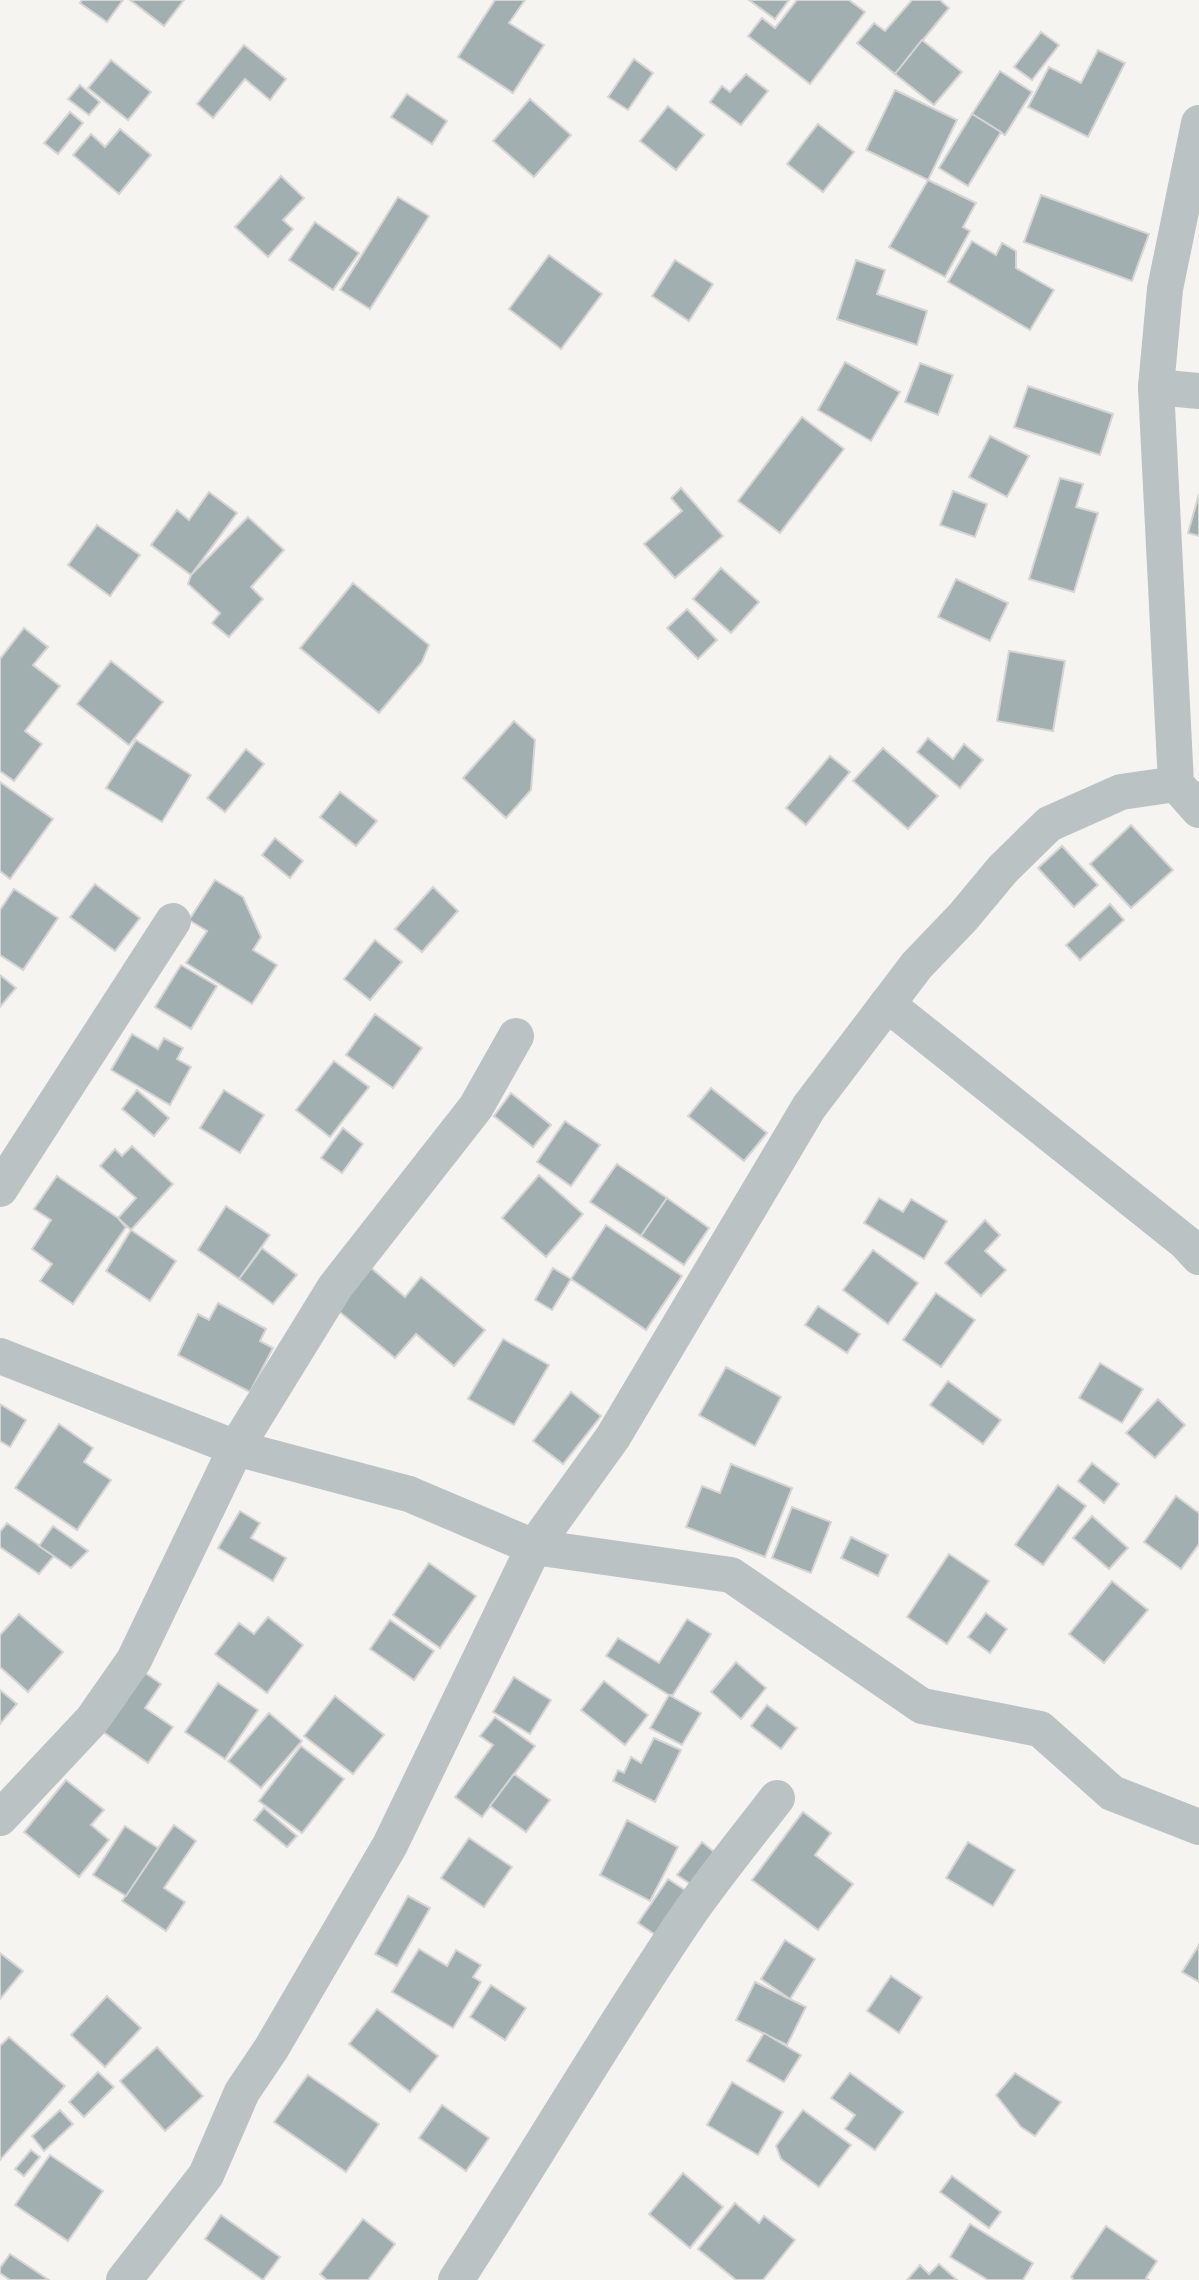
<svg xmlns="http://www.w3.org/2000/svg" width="1199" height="2280" font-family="'PT Sans Narrow',sans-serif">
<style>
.building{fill:#a2afb1;stroke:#d6d5d4;stroke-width:2}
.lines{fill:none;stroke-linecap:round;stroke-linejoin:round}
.street{stroke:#bbc2c3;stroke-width:36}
</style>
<rect width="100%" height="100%" fill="#f5f4f1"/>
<!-- building -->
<g class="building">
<polygon points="82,0 123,0 107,22 80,3"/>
<polygon points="130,0 184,0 164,26"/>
<polygon points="495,0 525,0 509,23 544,45 513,93 458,57"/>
<polygon points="749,0 789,0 775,19"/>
<polygon points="797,0 849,0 865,12 810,84 748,36 762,18 775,28"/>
<polygon points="912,0 940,0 949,8 895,74 857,43 874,23 885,31"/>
<polygon points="1041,32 1059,45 1032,80 1014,67"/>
<polygon points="922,40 962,72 934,105 895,74"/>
<polygon points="244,45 286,79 270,100 245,79 213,118 197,104"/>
<polygon points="1098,50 1125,63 1088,137 1028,107 1049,67 1081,83"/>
<polygon points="634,59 653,73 628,110 608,97"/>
<polygon points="111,60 151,92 128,120 88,88"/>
<polygon points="1000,71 1032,92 1005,135 972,114"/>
<polygon points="746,74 768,91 741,125 710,102 722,86 730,92"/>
<polygon points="80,85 100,102 89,115 68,99"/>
<polygon points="895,90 957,120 928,180 866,150"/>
<polygon points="407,94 447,121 432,144 391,117"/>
<polygon points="530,99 571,135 534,177 493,141"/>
<polygon points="668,106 704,135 676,170 640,141"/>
<polygon points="70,112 83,123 58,154 44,143"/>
<polygon points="972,114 1001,132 968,186 939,168"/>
<polygon points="818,124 854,152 823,192 787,164"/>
<polygon points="120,129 151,155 119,194 73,155 91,134 105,147"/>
<polygon points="281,176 304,198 283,220 293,229 268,257 235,227"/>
<polygon points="928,180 976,203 963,227 970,231 945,277 889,247"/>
<polygon points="1041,195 1149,234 1132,281 1024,242"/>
<polygon points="398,197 429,216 370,309 340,290"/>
<polygon points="315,222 359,253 333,290 289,260"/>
<polygon points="972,241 996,255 1002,243 1016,251 1016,268 1054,290 1030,330 948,282"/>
<polygon points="549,255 602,294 561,349 509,309"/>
<polygon points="675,260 713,284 689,321 652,296"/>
<polygon points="856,260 885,270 877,294 927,311 917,345 837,319"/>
<polygon points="845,362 900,392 871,441 818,410"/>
<polygon points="920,363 953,375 938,415 905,402"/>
<polygon points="1028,386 1113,414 1100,455 1014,427"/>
<polygon points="802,417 844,449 780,533 738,501"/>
<polygon points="990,436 1029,456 1007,497 969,477"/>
<polygon points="1060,478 1083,484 1076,507 1098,513 1074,592 1029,579"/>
<polygon points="681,488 723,536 675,578 644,544 682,511 671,498"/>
<polygon points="953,491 987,504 975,537 940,525"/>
<polygon points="209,492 237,513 191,575 151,545 177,510 189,520"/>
<polygon points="1199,494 1199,536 1188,533"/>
<polygon points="248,517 284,550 251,587 263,599 229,637 212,623 220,613 188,584 191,575"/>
<polygon points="97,525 140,555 110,596 68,565"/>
<polygon points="721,568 759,602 731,633 693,599"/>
<polygon points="956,579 1008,603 990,641 938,617"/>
<polygon points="353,583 429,645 422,662 379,713 300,648"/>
<polygon points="687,609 717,640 698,659 667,628"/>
<polygon points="24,628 48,647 33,665 60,686 25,731 42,744 14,781 0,771 0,659"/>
<polygon points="1009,651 1065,661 1053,731 997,721"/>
<polygon points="111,661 163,702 129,745 77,704"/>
<polygon points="514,721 535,740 531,790 506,818 463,778"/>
<polygon points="928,738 953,759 964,744 983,760 960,788 917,752"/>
<polygon points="136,740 191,775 162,822 106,788"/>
<polygon points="883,748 938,796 908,829 853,781"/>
<polygon points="246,749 264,764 225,812 207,798"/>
<polygon points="830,756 850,772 806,825 786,808"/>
<polygon points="0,782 53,819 10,879 0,871"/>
<polygon points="340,792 377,821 356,846 320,817"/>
<polygon points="1131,825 1173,870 1131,908 1090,864"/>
<polygon points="275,838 303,861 290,878 262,855"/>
<polygon points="1062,846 1098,885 1074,907 1038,868"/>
<polygon points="215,880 243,897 261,937 253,950 277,965 252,1004 186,963 207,931 189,920"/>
<polygon points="95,884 140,918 115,951 70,917"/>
<polygon points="433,887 458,911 422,952 395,929"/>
<polygon points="14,889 58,918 23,970 0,955 0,910"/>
<polygon points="1110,904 1124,920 1080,960 1066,945"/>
<polygon points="375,940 402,962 370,1000 344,979"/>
<polygon points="181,965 217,986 191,1029 155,1007"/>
<polygon points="0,975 16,988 0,1007"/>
<polygon points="375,1014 422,1048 393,1088 346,1055"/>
<polygon points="132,1034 158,1049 164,1038 183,1048 177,1059 191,1067 170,1105 111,1070"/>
<polygon points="334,1061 369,1087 330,1137 296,1110"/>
<polygon points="711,1088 767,1133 744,1161 688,1116"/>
<polygon points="137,1090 169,1118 154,1136 122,1109"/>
<polygon points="224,1090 264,1115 240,1153 200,1128"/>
<polygon points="511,1093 551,1125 533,1147 494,1116"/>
<polygon points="565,1121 600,1145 571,1186 537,1162"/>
<polygon points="343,1128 363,1144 342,1173 321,1158"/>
<polygon points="132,1146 173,1184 131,1230 118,1218 136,1198 100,1166 115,1149 122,1156"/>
<polygon points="617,1164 667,1198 641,1236 590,1202"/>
<polygon points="539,1175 583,1214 546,1257 502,1218"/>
<polygon points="57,1176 118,1218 126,1227 73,1304 40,1281 52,1264 32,1249 51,1220 34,1209"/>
<polygon points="667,1198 709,1228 684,1265 641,1236"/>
<polygon points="879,1198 903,1212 911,1199 947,1221 924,1259 864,1223"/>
<polygon points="226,1206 270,1235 239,1279 198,1250"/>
<polygon points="985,1220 1000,1235 985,1251 1006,1270 981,1296 945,1263"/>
<polygon points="606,1225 682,1276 646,1330 571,1279"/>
<polygon points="131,1230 176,1261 150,1301 106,1271"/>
<polygon points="262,1248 297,1275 273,1304 239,1279"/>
<polygon points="873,1250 918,1283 888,1324 843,1290"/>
<polygon points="370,1267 405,1297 421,1277 485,1330 454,1366 416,1334 395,1358 335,1308"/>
<polygon points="553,1268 571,1279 552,1310 535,1300"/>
<polygon points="936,1293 975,1320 941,1367 903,1340"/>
<polygon points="218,1303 266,1329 260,1341 273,1348 250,1392 178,1355 198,1314 209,1320"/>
<polygon points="818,1306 860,1334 847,1353 805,1325"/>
<polygon points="503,1339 549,1365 514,1425 468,1399"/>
<polygon points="1100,1363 1143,1389 1122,1423 1079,1398"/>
<polygon points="726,1367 781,1397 755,1446 699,1415"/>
<polygon points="948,1381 1001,1420 983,1444 930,1405"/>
<polygon points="571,1392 601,1416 563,1464 533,1441"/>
<polygon points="1158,1399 1185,1425 1155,1458 1126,1433"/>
<polygon points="0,1404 26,1420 10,1447 0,1441"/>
<polygon points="59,1424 93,1448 84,1462 111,1480 77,1530 15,1488"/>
<polygon points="1092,1463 1119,1484 1104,1503 1078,1481"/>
<polygon points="731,1464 792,1488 765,1557 686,1527 702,1486 720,1493"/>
<polygon points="1058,1485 1086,1506 1043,1565 1015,1545"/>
<polygon points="1176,1496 1199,1513 1199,1544 1181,1569 1144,1542"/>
<polygon points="792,1507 831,1522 811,1573 772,1558"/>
<polygon points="240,1511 260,1523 251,1538 286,1558 273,1581 218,1548"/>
<polygon points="1092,1516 1128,1548 1109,1569 1073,1538"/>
<polygon points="7,1523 54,1556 39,1574 0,1547 0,1532"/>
<polygon points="53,1526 88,1551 71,1568 39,1546"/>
<polygon points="851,1537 888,1555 878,1576 841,1558"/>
<polygon points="949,1554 989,1581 947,1644 907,1617"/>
<polygon points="429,1563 476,1596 440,1648 393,1615"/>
<polygon points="1112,1581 1148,1610 1104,1663 1069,1634"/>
<polygon points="986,1613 1007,1629 990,1653 968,1637"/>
<polygon points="19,1614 63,1652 28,1692 0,1667 0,1635"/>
<polygon points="268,1617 303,1645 267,1693 215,1654 239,1623 254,1634"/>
<polygon points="687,1619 711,1634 673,1695 669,1695 606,1656 618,1638 659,1663"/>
<polygon points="390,1620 434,1651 414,1680 370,1649"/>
<polygon points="736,1662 766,1688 741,1719 711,1692"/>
<polygon points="134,1665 161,1684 145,1708 173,1727 148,1763 93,1725"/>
<polygon points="514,1677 551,1700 530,1734 493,1712"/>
<polygon points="604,1681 648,1715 625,1745 581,1710"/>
<polygon points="218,1683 258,1710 225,1759 185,1732"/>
<polygon points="0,1690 17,1704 0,1724"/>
<polygon points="669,1695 701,1713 682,1745 650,1728"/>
<polygon points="335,1696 384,1735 353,1774 304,1736"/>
<polygon points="767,1705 797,1728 781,1749 751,1726"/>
<polygon points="269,1713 302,1741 261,1788 228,1761"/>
<polygon points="495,1717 535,1746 482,1817 455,1797 493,1745 480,1736"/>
<polygon points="654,1738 681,1750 655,1802 613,1781 618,1770 624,1773 631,1757 641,1763"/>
<polygon points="301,1746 344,1779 302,1833 259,1801"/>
<polygon points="514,1774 550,1800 526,1832 490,1806"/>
<polygon points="66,1780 104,1810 91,1825 109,1840 79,1877 24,1832"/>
<polygon points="264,1808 297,1836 287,1847 254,1820"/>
<polygon points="803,1812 831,1833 815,1855 853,1884 818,1930 752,1880"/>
<polygon points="627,1820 678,1847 650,1901 600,1875"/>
<polygon points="174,1825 196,1841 164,1888 185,1902 166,1931 122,1901"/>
<polygon points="125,1826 158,1848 126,1896 93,1875"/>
<polygon points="469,1838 512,1867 484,1907 441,1878"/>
<polygon points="702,1842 719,1856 695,1887 677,1875"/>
<polygon points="968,1842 1015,1870 993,1906 946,1878"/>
<polygon points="668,1879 691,1894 660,1938 638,1923"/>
<polygon points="408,1896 430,1908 397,1966 375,1954"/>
<polygon points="785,1940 815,1959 790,1999 761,1979"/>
<polygon points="1199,1945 1199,1982 1182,1972"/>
<polygon points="419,1949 447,1966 456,1950 481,1965 473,1977 481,1982 453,2028 392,1992"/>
<polygon points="0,1953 23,1971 0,1999"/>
<polygon points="891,1976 922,1997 899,2033 867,2011"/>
<polygon points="755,1982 806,2007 787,2045 736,2020"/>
<polygon points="491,1985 526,2008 505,2040 470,2017"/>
<polygon points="107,1996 141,2028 105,2067 71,2035"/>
<polygon points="377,2009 438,2056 410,2092 349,2044"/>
<polygon points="764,2033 801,2055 784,2082 747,2061"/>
<polygon points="9,2037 65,2086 0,2160 0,2046"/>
<polygon points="157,2047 203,2096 165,2131 120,2081"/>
<polygon points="98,2072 114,2087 84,2117 69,2102"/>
<polygon points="850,2073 903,2112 875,2150 845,2129 855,2115 831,2098"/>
<polygon points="1015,2073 1061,2102 1035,2136 1021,2127 996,2095"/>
<polygon points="308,2075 379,2124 346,2172 274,2122"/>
<polygon points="732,2082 783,2112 758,2155 707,2125"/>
<polygon points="442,2105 489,2138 466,2171 419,2138"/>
<polygon points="60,2110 73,2124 44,2151 32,2136"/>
<polygon points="803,2110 851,2145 819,2187 781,2159 776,2146"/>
<polygon points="31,2150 40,2157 24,2176 15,2169"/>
<polygon points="50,2155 103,2191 68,2241 15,2205"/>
<polygon points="683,2173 723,2207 690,2248 649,2214"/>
<polygon points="952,2176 1001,2212 989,2228 940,2192"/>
<polygon points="735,2203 759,2223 764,2216 795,2240 763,2280 736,2280 698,2249"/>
<polygon points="221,2215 280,2257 263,2280 205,2239"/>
<polygon points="363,2219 395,2244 368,2280 327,2280 320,2274"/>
<polygon points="970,2224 1033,2263 1023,2280 988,2280 950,2257"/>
<polygon points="1106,2226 1157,2261 1146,2278 1149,2280 1074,2280 1071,2277"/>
<polygon points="10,2254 49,2280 10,2280 0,2273 0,2268"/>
<polygon points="939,2264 957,2280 907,2280 920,2265 929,2274"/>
</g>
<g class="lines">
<!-- street -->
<g class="street">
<polyline points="1199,123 1165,289 1156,387 1176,784 1199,810"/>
<polyline points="1156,387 1199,391"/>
<polyline points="887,1004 1185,1242 1199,1257"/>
<polyline points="0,1189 173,921"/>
<polyline points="0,1356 236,1448 409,1494 534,1547 731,1575 922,1706 1040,1729 1112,1793 1199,1827"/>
<polyline points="0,1818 92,1720 134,1660 236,1448 335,1287 476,1107 516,1036"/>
<polyline points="124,2280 206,2175 242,2092 271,2049 390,1845 534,1547 613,1437 809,1107 917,965 963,917 1003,869 1049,824 1121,792 1176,784"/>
<path d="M456,2280C535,2159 607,2034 688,1915C716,1875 747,1837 777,1798"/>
</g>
</g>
</svg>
